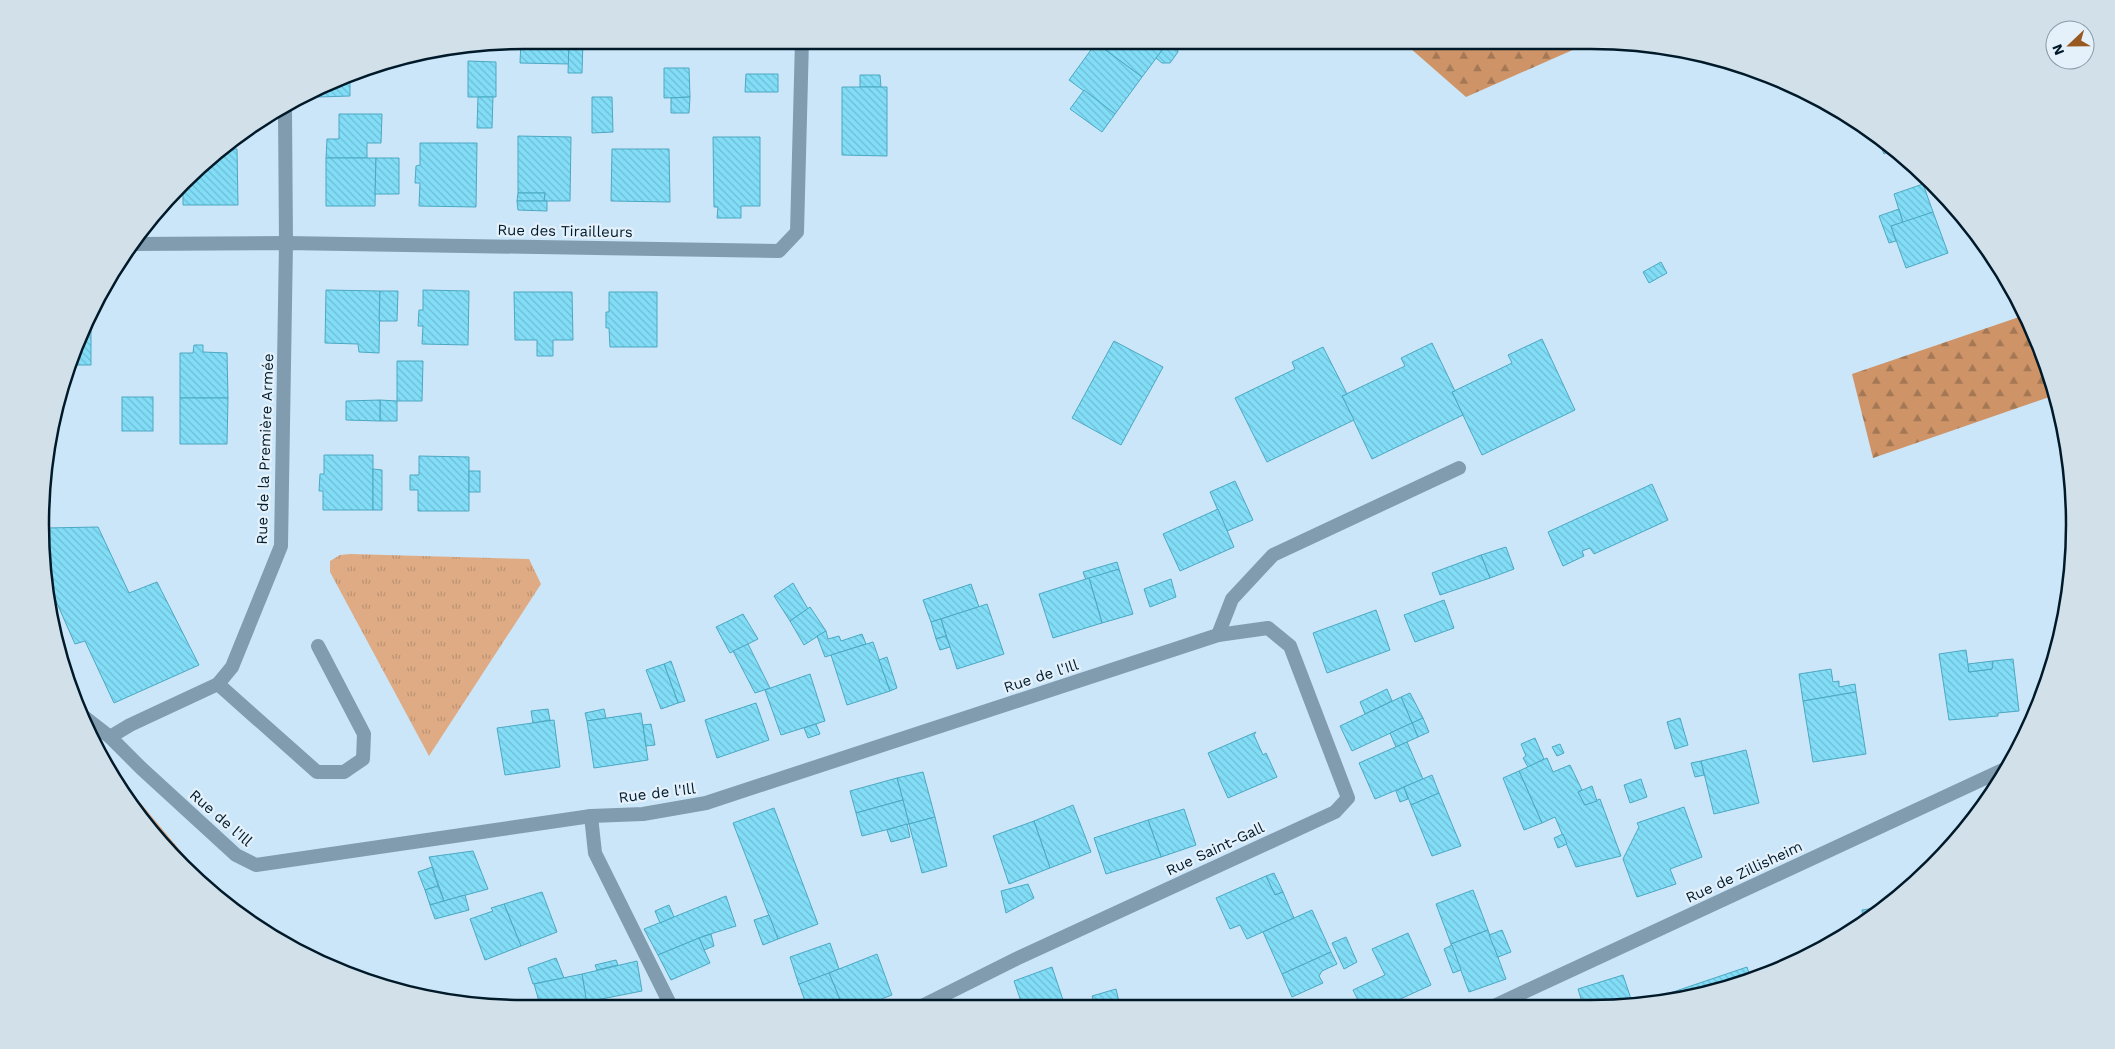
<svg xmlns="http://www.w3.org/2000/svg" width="2115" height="1049" font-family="'Work Sans',sans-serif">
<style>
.grass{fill:url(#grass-tufts)}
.forest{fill:url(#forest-firs)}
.building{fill:url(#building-back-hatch);stroke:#4ca8c2}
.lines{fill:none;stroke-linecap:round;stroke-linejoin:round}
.service{stroke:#819caf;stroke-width:14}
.minor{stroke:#819caf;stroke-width:14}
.labels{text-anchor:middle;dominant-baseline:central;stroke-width:4.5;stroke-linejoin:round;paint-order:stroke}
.street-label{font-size:15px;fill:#001a2a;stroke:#e4f1fb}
.rim{fill:none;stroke:#001a2a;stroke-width:2.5}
</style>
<defs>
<pattern id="grass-tufts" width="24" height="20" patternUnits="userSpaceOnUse" patternTransform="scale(1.25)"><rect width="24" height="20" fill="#deab84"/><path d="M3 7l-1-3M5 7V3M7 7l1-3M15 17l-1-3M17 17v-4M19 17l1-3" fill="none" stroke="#bd9372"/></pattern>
<pattern id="forest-firs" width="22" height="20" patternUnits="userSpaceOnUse" patternTransform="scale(1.25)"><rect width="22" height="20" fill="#ce9467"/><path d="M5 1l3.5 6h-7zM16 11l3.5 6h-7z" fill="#a57855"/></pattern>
<pattern id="building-back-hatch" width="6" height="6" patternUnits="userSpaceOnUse" patternTransform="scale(1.25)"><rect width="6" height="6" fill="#82ddf7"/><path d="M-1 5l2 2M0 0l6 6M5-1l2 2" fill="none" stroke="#6ebdd4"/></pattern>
</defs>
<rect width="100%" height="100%" fill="#cce6f9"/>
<!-- grass -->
<g class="grass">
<polygon points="350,554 529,559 541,584 429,756 330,572 330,561 340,555"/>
<polygon points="138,800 189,861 179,863 136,804"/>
</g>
<!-- forest -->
<g class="forest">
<polygon points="1402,41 1593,41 1466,97"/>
<polygon points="2025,315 2049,368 2055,395 1873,458 1852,374"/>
</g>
<!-- building -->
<g class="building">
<polygon points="569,40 569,64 520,63 521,41"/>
<polygon points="569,40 583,40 582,73 568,73"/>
<rect x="714" y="40" width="47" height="4"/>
<polygon points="1098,41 1169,41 1142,77 1096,43"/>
<polygon points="1169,41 1176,45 1178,52 1170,63 1162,63 1156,58"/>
<polygon points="1096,43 1142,77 1115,114 1069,80"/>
<polygon points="468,61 496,62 496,97 468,97"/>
<polygon points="664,68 689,68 690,97 664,98"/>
<polygon points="746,74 778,74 778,92 745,92"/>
<polygon points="860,75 880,75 881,87 860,87"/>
<polygon points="350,76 350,96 318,97 318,93"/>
<polygon points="842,87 887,87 887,156 842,155"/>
<polygon points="1084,90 1115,114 1102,132 1070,109"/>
<polygon points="478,97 493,97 492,128 477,128"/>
<polygon points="592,97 612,97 613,132 592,133"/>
<polygon points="690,97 689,113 671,113 671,98"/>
<polygon points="339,114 382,114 381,143 367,143 367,158 326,158 327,139 339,139"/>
<polygon points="518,136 571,137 570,201 544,201 545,193 518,193"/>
<polygon points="713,137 760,137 760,206 741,206 741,218 717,218 718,207 714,207"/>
<polygon points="420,143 477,143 476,207 419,206 420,183 415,183 416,166 420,165"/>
<polygon points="1888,143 1894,148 1884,154 1881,147"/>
<polygon points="221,149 237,149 238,205 183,205 183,190"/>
<polygon points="612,149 669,149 670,202 611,201"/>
<polygon points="326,158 376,158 375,206 326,206"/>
<polygon points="376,158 399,158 399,194 375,194"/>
<polygon points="1923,184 1933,212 1903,223 1894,194"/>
<polygon points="518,193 545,193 544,201 517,201"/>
<polygon points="517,201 547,201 547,211 518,210"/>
<polygon points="1899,209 1903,223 1891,226 1896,241 1889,243 1879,216"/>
<polygon points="1933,212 1948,253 1906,268 1891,226"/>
<polygon points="1661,262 1667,273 1649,283 1643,272"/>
<polygon points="326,290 380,291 379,353 359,352 358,344 325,343"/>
<polygon points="423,290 469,291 468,345 422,344 423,326 418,326 419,310 423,310"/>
<polygon points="380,291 398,291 397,321 379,321"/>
<polygon points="514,292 572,292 573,340 553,340 553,356 537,356 537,340 515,340"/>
<polygon points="609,292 657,292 657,347 610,347 609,328 606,328 606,312 609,312"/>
<polygon points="91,312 91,365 69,365 77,339"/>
<polygon points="1542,339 1575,410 1482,455 1452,392 1512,363 1508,355"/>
<polygon points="1114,341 1163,367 1121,445 1072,418"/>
<polygon points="1432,343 1455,391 1452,392 1463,415 1372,459 1342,396 1405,366 1401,358"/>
<polygon points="194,345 203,345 203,352 227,353 228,398 180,398 180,353 193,353"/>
<polygon points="1323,347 1347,394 1342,396 1354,420 1267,462 1235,398 1295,369 1292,362"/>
<polygon points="397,361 423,361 422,401 397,401"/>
<rect x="122" y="397" width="31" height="34"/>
<polygon points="180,398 228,398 227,444 180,444"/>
<polygon points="380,400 397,401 397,421 380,421"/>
<polygon points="380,400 380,421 346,420 346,401"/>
<polygon points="49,436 50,503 47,503"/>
<polygon points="324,455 373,455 373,510 323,510 323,491 319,491 320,474 324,474"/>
<polygon points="419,456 469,457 469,511 418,511 418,490 410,490 410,475 419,475"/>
<polygon points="373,469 382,470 382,510 373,510"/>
<rect x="469" y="471" width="11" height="21"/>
<polygon points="1235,481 1253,520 1227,531 1210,492"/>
<polygon points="1652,484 1668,520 1594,554 1590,548 1582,551 1584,556 1563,566 1548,532"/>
<polygon points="1218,509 1234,547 1180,571 1163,534"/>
<polygon points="98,527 129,593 157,582 199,665 114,703 85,641 75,644 45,576 46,528"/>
<polygon points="1506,547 1514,569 1490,578 1481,555"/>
<polygon points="1481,555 1490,578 1440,595 1432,573"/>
<polygon points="1117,562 1119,569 1086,580 1083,572"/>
<polygon points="1119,569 1133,614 1102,623 1089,578"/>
<polygon points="1089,578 1102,623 1053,638 1039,594"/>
<polygon points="1171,579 1176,597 1150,607 1144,589"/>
<polygon points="793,583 808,609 790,621 774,596"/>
<polygon points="971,584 979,607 931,622 923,600"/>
<polygon points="1444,600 1454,628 1415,642 1404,615"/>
<polygon points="987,604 1004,654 957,669 941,619"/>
<polygon points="810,607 826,631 804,645 790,621"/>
<polygon points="1376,610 1390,650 1327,673 1313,633"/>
<polygon points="743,614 758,639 730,653 716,627"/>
<polygon points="941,619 946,636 936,639 931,622"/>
<polygon points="826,631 828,639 839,636 841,641 862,634 866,644 825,657 817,636"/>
<polygon points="946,636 950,647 940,650 936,639"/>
<polygon points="873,642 890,691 847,705 831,655"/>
<polygon points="748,644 770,688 755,693 733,651"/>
<polygon points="1966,650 1969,672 1992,669 1993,661 2013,659 2019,711 1998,713 1998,716 1949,720 1939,654"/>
<polygon points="887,657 897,688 890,691 879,660"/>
<polygon points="671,661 685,701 678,703 664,664"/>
<polygon points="1993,661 1992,669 1969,672 1968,664"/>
<polygon points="664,664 678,703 661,709 646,670"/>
<polygon points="1831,669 1833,682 1839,681 1839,687 1855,684 1856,692 1803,701 1799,674"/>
<polygon points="810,674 825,721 781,735 765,690"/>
<polygon points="1387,689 1392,701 1365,714 1360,702"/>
<polygon points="1856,692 1866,754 1813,762 1803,701"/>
<polygon points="1410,693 1423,718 1412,723 1401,697"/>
<polygon points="1401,697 1412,723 1352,751 1340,726"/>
<polygon points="756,703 769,740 717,758 705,720"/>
<polygon points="548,709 550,720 533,723 531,711"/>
<polygon points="604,709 606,718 587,721 585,713"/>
<polygon points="641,713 648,760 594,768 587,721"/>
<polygon points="1423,718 1429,732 1418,737 1412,723"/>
<polygon points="1680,718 1688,745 1675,749 1667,722"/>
<polygon points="554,720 560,767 505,775 497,728"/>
<polygon points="1412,723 1418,737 1396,747 1390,733"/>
<polygon points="651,724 655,745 646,746 643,725"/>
<polygon points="816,724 820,734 808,738 804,728"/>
<polygon points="1256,732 1254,735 1263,755 1266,753 1277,777 1228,798 1208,753"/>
<polygon points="1535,738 1544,759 1528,767 1523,758 1526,756 1521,744"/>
<polygon points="1407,742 1423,779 1375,799 1359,763"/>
<polygon points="1560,744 1564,753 1557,756 1552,747"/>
<polygon points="1746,750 1759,803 1714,814 1701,761"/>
<polygon points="1547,758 1553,772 1570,765 1582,790 1578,792 1585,805 1600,799 1621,856 1576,867 1555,817 1542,823 1519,771"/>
<polygon points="1701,761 1704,775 1695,777 1691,763"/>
<polygon points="1519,771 1542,823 1524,830 1503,778"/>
<polygon points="923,772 935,817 909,824 897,778"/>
<polygon points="1432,775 1439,793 1411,805 1404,787"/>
<polygon points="897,778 903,800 856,813 850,791"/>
<polygon points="1641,779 1647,797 1630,803 1624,785"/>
<polygon points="1592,786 1597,801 1585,805 1578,792"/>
<polygon points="1404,787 1408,799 1400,802 1396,791"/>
<polygon points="1439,793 1461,846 1432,856 1411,805"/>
<polygon points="903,800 909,824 862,836 856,813"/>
<polygon points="1073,805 1091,852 1050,868 1034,821"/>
<polygon points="1684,807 1702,857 1670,869 1676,884 1637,897 1623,859 1639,827 1637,823"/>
<polygon points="774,808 818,924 778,939 733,823"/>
<polygon points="1184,809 1196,845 1161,857 1148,820"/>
<polygon points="935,817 947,866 922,873 909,824"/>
<polygon points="1148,820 1161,857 1106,874 1094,838"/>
<polygon points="1034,821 1050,868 1009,884 993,836"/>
<polygon points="907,824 910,837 891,842 887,830"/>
<polygon points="1563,834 1567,844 1558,848 1554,838"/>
<polygon points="473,851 488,889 444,901 429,857"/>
<polygon points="432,867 438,886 425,890 418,872"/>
<polygon points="1274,873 1283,892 1275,895 1266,876"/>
<polygon points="1266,876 1275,895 1283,892 1294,918 1247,939 1240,925 1230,929 1216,898"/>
<polygon points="1028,884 1034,898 1006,913 1001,891"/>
<polygon points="438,886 444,901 430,905 425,890"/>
<polygon points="1473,890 1488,930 1451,944 1436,904"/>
<polygon points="542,892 557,932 521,946 504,904"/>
<polygon points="465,895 469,910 435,919 430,905"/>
<polygon points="726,896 736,926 704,936 658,955 644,929"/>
<polygon points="504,904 521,946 485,960 470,919 493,911 491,908"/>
<polygon points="669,905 674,917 660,923 655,911"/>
<polygon points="1889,906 1885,909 1863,922 1862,910"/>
<polygon points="1312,910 1331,952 1282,974 1263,932"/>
<polygon points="769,915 778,939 763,945 754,920"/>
<polygon points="1488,930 1506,979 1469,992 1451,944"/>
<polygon points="1502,930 1511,952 1498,957 1489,935"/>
<polygon points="1408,933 1431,985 1385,1006 1361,1006 1353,990 1385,975 1372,949"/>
<polygon points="711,934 714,946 704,950 699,938"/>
<polygon points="1346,937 1357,962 1344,969 1332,943"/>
<polygon points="699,938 710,963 671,980 658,955"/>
<polygon points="830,943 839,969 799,985 790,957"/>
<polygon points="1452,945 1461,970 1453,973 1444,949"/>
<polygon points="1331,952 1337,964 1322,971 1319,976 1323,983 1292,997 1282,974"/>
<polygon points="877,954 892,995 860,1007 843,1007 829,973"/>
<polygon points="556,958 564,978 533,984 528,968"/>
<polygon points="616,960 618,965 597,970 595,965"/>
<polygon points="637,961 642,991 586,1002 582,974"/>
<polygon points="1052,967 1065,1006 1023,1007 1014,981"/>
<polygon points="1747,967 1751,979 1670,1001 1667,994"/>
<polygon points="829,973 843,1007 807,1007 799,984"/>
<polygon points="582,974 587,1004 568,1008 541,1008 534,984"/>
<polygon points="1623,975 1633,1005 1583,1005 1578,989"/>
<polygon points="1116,989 1120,1006 1095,1006 1092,996"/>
<polygon points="1667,994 1670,1001 1659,1003 1657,998"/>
<polygon points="990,1001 1006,1006 1006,1007 977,1007"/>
</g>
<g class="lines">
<!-- service -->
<g class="service">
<polyline points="1218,635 1232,599 1273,555 1459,468"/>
<polyline points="218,684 317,772 344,772 363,759 364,734 318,646"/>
</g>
<!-- minor -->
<g class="minor">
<polyline points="132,244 286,243 779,251 797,232 802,40"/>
<polyline points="83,716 110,737 141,768 236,855 256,865 591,816 643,814 706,803 1218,635 1268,628 1290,646 1348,798 1335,812 1016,959 920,1007"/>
<polyline points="110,737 130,725 218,684 232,667 281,546 286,243 285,111"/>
<polyline points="591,816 595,853 672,1008"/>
<polyline points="1496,1005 2007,768"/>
</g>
</g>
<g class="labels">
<!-- street labels -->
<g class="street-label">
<text transform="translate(565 231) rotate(1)">Rue des Tirailleurs</text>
<text transform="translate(265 449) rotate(-88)">Rue de la Première Armée</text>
<text transform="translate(1041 676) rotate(-18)">Rue de l'Ill</text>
<text transform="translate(657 793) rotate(-7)">Rue de l'Ill</text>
<text transform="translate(221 818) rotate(41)">Rue de l'Ill</text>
<text transform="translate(1215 849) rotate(-25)">Rue Saint-Gall</text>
<text transform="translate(1744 872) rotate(-25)">Rue de Zillisheim</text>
</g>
</g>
<!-- crop -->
<path d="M0 0H2115V1049H0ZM524 49H1591A475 475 0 0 1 2066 524V525A475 475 0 0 1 1591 1000H524A475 475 0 0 1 49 525V524A475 475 0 0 1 524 49Z" fill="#d2e0ea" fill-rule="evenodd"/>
<path class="rim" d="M524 49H1591A475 475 0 0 1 2066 524V525A475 475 0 0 1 1591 1000H524A475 475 0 0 1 49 525V524A475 475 0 0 1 524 49Z"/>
<!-- north arrow -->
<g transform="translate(2070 45) rotate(248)"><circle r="24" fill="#e4f1fb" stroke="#899ba7"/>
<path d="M0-4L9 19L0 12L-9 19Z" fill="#985920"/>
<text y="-8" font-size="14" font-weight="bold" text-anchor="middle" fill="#001a2a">N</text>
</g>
</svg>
